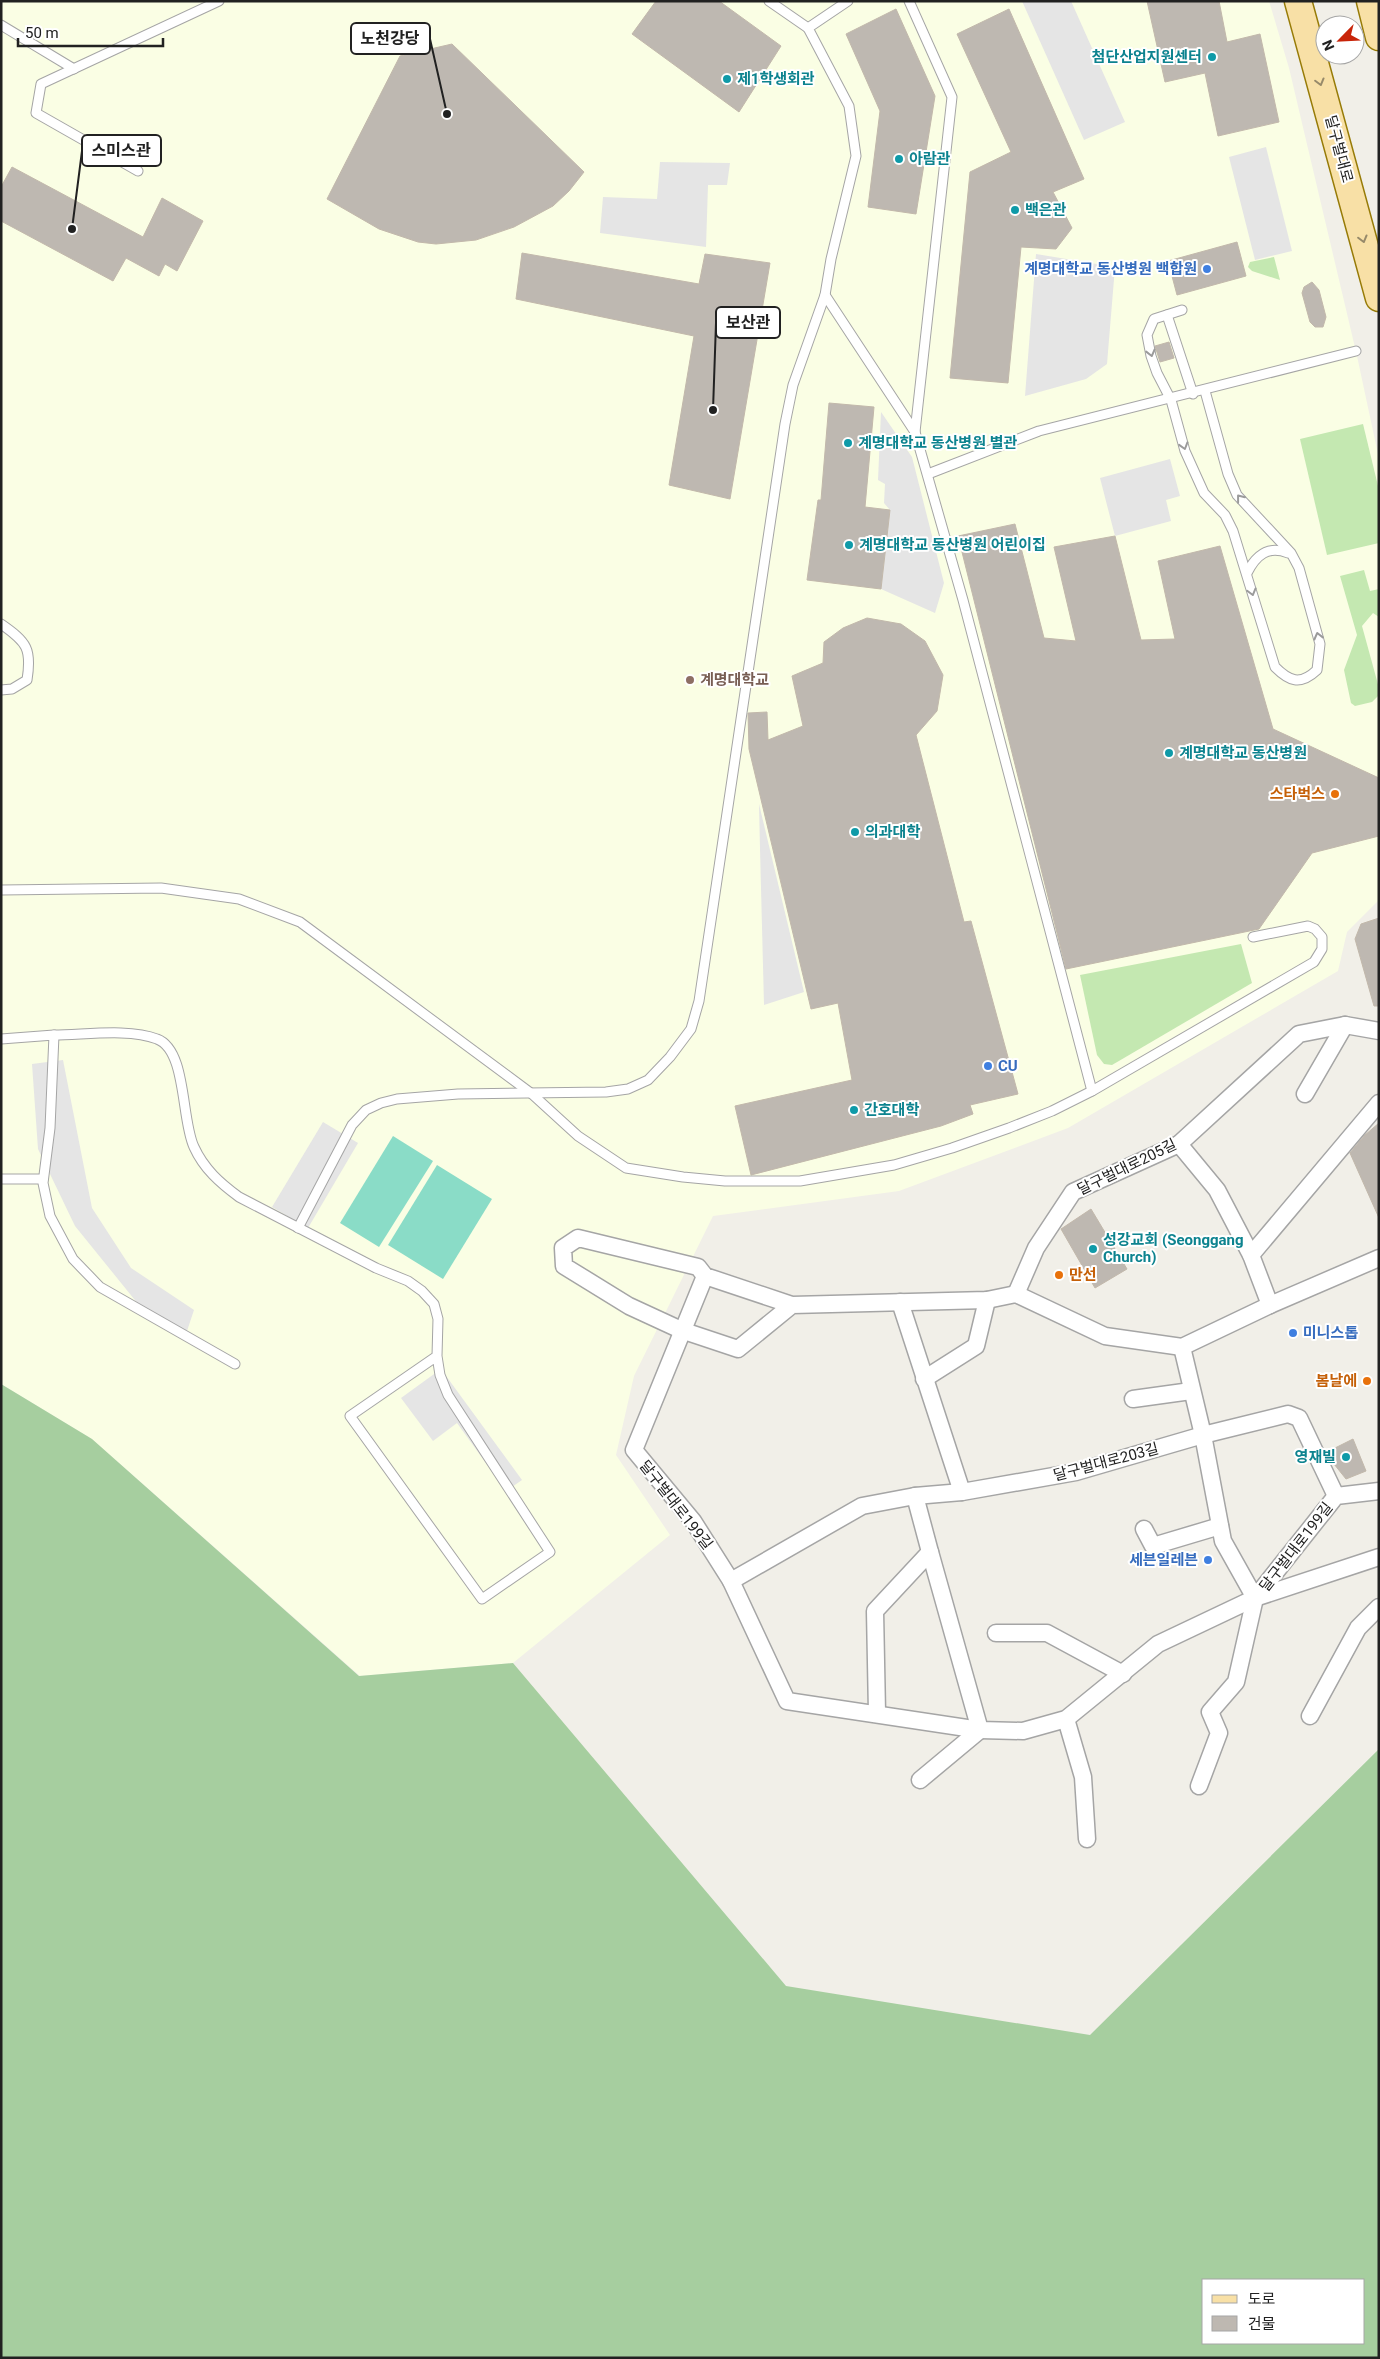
<svg xmlns="http://www.w3.org/2000/svg" width="1380" height="2359" font-family="Roboto,'Noto Sans KR',sans-serif">
<style>
.education{fill:#fafee4}
.grass{fill:#c4e8b1}
.forest{fill:#a6ce9f;fill-rule:evenodd}
.pitch{fill:#8adcc7}
.parking{fill:#e5e5e5}
.building{fill:#beb8b1;stroke:#c2b8ab}
.lines{fill:none;stroke-linecap:round;stroke-linejoin:round}
.lane-casing{stroke:#a5a5a5;stroke-width:11}
.street-casing{stroke:#a5a5a5;stroke-width:19}
.primary-casing{stroke:#977b07;stroke-width:29}
.lane{stroke:#fff;stroke-width:9}
.street{stroke:#fff;stroke-width:16}
.primary{stroke:#f8e0a6;stroke-width:26}
.oneway{stroke:#978a6a}
.oneway2{stroke:#9b9b9b}
.culture-dot{fill:#0f9aa8;stroke:#fff;stroke-width:2}
.shop-dot{fill:#3f7fe0;stroke:#fff;stroke-width:2}
.education-dot{fill:#8d6e63;stroke:#fff;stroke-width:2}
.food-dot{fill:#e8710a;stroke:#fff;stroke-width:2}
.labels{text-anchor:middle;dominant-baseline:central;stroke-width:4;stroke-linejoin:round;paint-order:stroke}
.culture-label{font-size:15px;font-weight:bold;fill:#0d838f;stroke:#fff;text-anchor:start}
.street-label{font-size:15px;fill:#212121;stroke:#fff}
.shop-label{font-size:15px;font-weight:bold;fill:#366cbe;stroke:#fff;text-anchor:end}
.education-label{font-size:15px;font-weight:bold;fill:#785e54;stroke:#fff;text-anchor:start}
.food-label{font-size:15px;font-weight:bold;fill:#c56008;stroke:#fff;text-anchor:end}
.leader{fill:none;stroke:#212121;stroke-width:2}
.callout-dot{fill:#212121;stroke:#fff;stroke-width:2}
.callout{fill:#fff;stroke:#212121;stroke-width:2}
.callout-label{font-size:16px;text-anchor:middle;font-weight:bold;fill:#212121}
</style>
<rect width="100%" height="100%" fill="#f1efe8"/>
<!-- education -->
<polygon class="education" points="1,1 1269,1 1289,68 1357,356 1379,459 1379,900 1347,932 1338,971 1068,1128 899,1191 713,1216 634,1376 616,1455 670,1535 513,1663 360,1676 92,1439 1,1384"/>
<!-- grass -->
<g class="grass">
<polygon points="1274,257 1280,280 1252,271 1248,267 1250,262"/>
<polygon points="1363,424 1379,490 1379,543 1327,555 1300,439"/>
<polygon points="1364,570 1370,591 1379,589 1379,617 1373,613 1362,626 1379,688 1379,695 1372,702 1355,706 1351,703 1344,670 1357,635 1340,576"/>
<polygon points="1241,944 1252,983 1124,1058 1112,1065 1104,1064 1097,1055 1080,975"/>
</g>
<!-- forest -->
<path class="forest" d="M1,1384L92,1439L359,1676L513,1663L786,1986L1090,2035L1379,1749V2358H1ZM1204,2280H1364V2343H1204Z"/>
<!-- pitch -->
<g class="pitch">
<polygon points="393,1136 433,1161 379,1247 340,1223"/>
<polygon points="437,1165 492,1199 443,1279 388,1245"/>
</g>
<!-- parking -->
<g class="parking">
<polygon points="1022,1 1071,1 1125,122 1084,140"/>
<polygon points="1266,147 1292,251 1255,260 1229,157"/>
<polygon points="660,162 730,163 727,185 708,185 706,247 600,233 603,197 657,199"/>
<polygon points="1036,254 1115,267 1107,364 1086,379 1025,396"/>
<polygon points="881,412 912,457 944,583 935,613 881,589 890,510 884,503 885,484 878,480"/>
<polygon points="1170,459 1180,496 1166,500 1171,521 1115,536 1100,478"/>
<polygon points="759,804 804,992 764,1005 760,849"/>
<polygon points="63,1060 92,1208 131,1268 194,1310 187,1331 147,1315 75,1226 38,1149 32,1064"/>
<polygon points="323,1122 358,1143 308,1228 272,1207"/>
<polygon points="441,1369 522,1480 506,1491 457,1423 433,1441 401,1398"/>
</g>
<!-- building -->
<g class="building">
<polygon points="656,1 719,1 781,46 739,112 632,34"/>
<polygon points="1147,1 1219,1 1227,42 1260,34 1279,122 1218,136 1205,73 1165,82"/>
<polygon points="896,9 935,96 916,214 868,207 880,111 846,34"/>
<polygon points="1009,9 1084,179 1053,192 1072,228 1056,249 1021,247 1008,383 950,378 970,172 1011,152 957,34"/>
<polygon points="452,44 584,172 569,191 553,206 514,227 476,240 436,244 418,242 379,229 327,199 400,56"/>
<polygon points="12,167 143,237 162,198 203,221 177,271 165,264 159,276 126,258 113,281 1,221 1,187"/>
<polygon points="1237,242 1246,276 1177,295 1168,261"/>
<polygon points="522,253 699,284 705,254 770,263 730,499 669,485 694,336 516,299"/>
<polygon points="1312,282 1319,290 1326,317 1323,327 1315,327 1310,322 1302,293 1304,287"/>
<polygon points="1169,342 1174,358 1160,362 1155,346"/>
<polygon points="829,403 874,407 865,507 890,510 881,589 807,580 818,500 821,500"/>
<polygon points="1015,524 1044,638 1076,641 1054,547 1115,536 1141,640 1175,639 1158,561 1220,546 1273,729 1379,778 1379,836 1312,853 1259,929 1066,969 958,536"/>
<polygon points="867,618 901,624 925,641 943,675 937,711 916,735 964,922 971,921 1018,1094 970,1105 973,1114 941,1126 751,1175 735,1106 852,1080 838,1003 811,1009 749,749 748,713 767,712 768,740 803,726 792,676 823,663 824,642 843,628"/>
<polygon points="1379,918 1379,1006 1374,1006 1355,939 1361,924"/>
<polygon points="1379,1123 1379,1218 1350,1153 1365,1135"/>
<polygon points="1091,1209 1127,1269 1095,1288 1061,1229"/>
<polygon points="1353,1439 1366,1471 1346,1479 1334,1464 1329,1451"/>
</g>
<g class="lines">
<defs>
<g id="lane">
<polyline points="769,1 808,28"/>
<polyline points="909,1 952,97 915,432"/>
<polyline points="1,25 74,69"/>
<polyline points="138,171 36,113 41,84 219,1"/>
<polyline points="825,295 915,432 963,600 1092,1091"/>
<path d="M1182,310L1154,319L1147,335L1151,356L1157,373L1171,400L1185,451L1204,493L1225,515L1233,531L1275,667C1289,681 1300,686 1317,670L1320,644L1299,568L1291,553L1237,495L1228,474L1205,391"/>
<polyline points="1167,315 1193,394"/>
<polyline points="928,474 1039,431 1356,351"/>
<path d="M1247,573C1256,555 1268,545 1288,553"/>
<path d="M1,624C27,642 32,649 27,680L12,689L1,690"/>
<polyline points="1,890 161,888 239,899 300,922 532,1094 578,1136 626,1168 683,1177 725,1181 800,1181 894,1165 952,1148 1009,1128 1052,1111 1092,1091 1314,962 1322,949 1322,937 1315,929 1308,926 1253,937"/>
<path d="M54,1035C84,1035 129,1028 157,1039C187,1050 181,1120 194,1147C204,1169 220,1183 239,1197L376,1268L408,1281L422,1291L434,1304L438,1319L437,1356L440,1375L448,1395L550,1552L482,1599L350,1416L437,1356"/>
<polyline points="1,1039 54,1035 50,1128 43,1183 50,1216 73,1259 100,1287 235,1364"/>
<polyline points="1,1179 43,1179"/>
<polyline points="298,1228 352,1125 366,1110 381,1103 397,1099 458,1094 606,1092 628,1089 648,1080 670,1057 691,1029 699,1001 785,424 793,385 825,295 831,259 856,156 849,106 808,28 848,1"/>
</g>
<g id="street">
<polyline points="1305,1094 1345,1025"/>
<polyline points="1179,1144 1217,1190 1251,1255 1270,1305"/>
<polyline points="1251,1255 1379,1103"/>
<polyline points="705,1276 634,1450 693,1521 731,1581 787,1701 980,1730 1023,1731 1066,1719 1158,1644 1255,1598 1379,1557"/>
<polyline points="1016,1294 1036,1248 1073,1192 1179,1144 1299,1034 1345,1025 1379,1031"/>
<polyline points="900,1302 962,1492"/>
<polyline points="792,1305 738,1349 681,1330 629,1306 564,1266 563,1248 578,1238 698,1267 705,1276 792,1305 987,1300 1016,1294 1105,1336 1182,1347 1270,1305 1379,1258"/>
<polyline points="1182,1347 1203,1435 1223,1541 1255,1598"/>
<polyline points="924,1379 976,1346 987,1300"/>
<polyline points="1133,1399 1191,1391"/>
<polyline points="1144,1529 1153,1546 1220,1526"/>
<polyline points="731,1581 862,1506 915,1496 962,1492 1076,1472 1203,1435 1288,1414 1299,1418 1336,1496"/>
<polyline points="996,1633 1047,1633 1123,1674"/>
<polyline points="877,1713 875,1611 930,1552 915,1496"/>
<polyline points="1310,1716 1358,1628 1379,1607"/>
<polyline points="1066,1719 1083,1777 1087,1839"/>
<polyline points="920,1780 980,1730 930,1552"/>
<polyline points="1199,1786 1219,1733 1210,1712 1236,1682 1255,1598 1336,1496 1379,1491"/>
</g>
<g id="primary">
<polyline points="1298,1 1379,298"/>
<polyline points="1370,1 1379,37"/>
</g>
</defs>
<!-- lane casing -->
<use href="#lane" class="lane-casing"/>
<!-- street casing -->
<use href="#street" class="street-casing"/>
<!-- primary casing -->
<use href="#primary" class="primary-casing"/>
<!-- lane -->
<use href="#lane" class="lane"/>
<!-- street -->
<use href="#street" class="street"/>
<!-- primary -->
<use href="#primary" class="primary"/>
</g>
<!-- one-way arrows -->
<defs><path id="oneway-chevron" d="M-2-3.5L2.5 0L-2 3.5" fill="none" stroke-width="1.6" stroke-linecap="round" stroke-linejoin="round" transform="scale(1.25)"/></defs>
<g class="oneway">
<use href="#oneway-chevron" transform="translate(1320 82) rotate(75)"/>
<use href="#oneway-chevron" transform="translate(1363 239) rotate(75)"/>
</g>
<g class="oneway2">
<use href="#oneway-chevron" transform="translate(1151 353) rotate(76)"/>
<use href="#oneway-chevron" transform="translate(1184 446) rotate(73)"/>
<use href="#oneway-chevron" transform="translate(1240 498) rotate(-128)"/>
<use href="#oneway-chevron" transform="translate(1252 592) rotate(75)"/>
<use href="#oneway-chevron" transform="translate(1318 636) rotate(-104)"/>
</g>
<!-- markers -->
<g class="culture-dot">
<circle cx="1212" cy="57" r="5"/>
<circle cx="727" cy="79" r="5"/>
<circle cx="899" cy="159" r="5"/>
<circle cx="1015" cy="210" r="5"/>
<circle cx="848" cy="443" r="5"/>
<circle cx="849" cy="545" r="5"/>
<circle cx="1169" cy="753" r="5"/>
<circle cx="855" cy="832" r="5"/>
<circle cx="854" cy="1110" r="5"/>
<circle cx="1093" cy="1249" r="5"/>
<circle cx="1346" cy="1457" r="5"/>
</g>
<g class="shop-dot">
<circle cx="1207" cy="269" r="5"/>
<circle cx="988" cy="1066" r="5"/>
<circle cx="1293" cy="1333" r="5"/>
<circle cx="1208" cy="1560" r="5"/>
</g>
<circle class="education-dot" cx="690" cy="680" r="5"/>
<g class="food-dot">
<circle cx="1335" cy="794" r="5"/>
<circle cx="1059" cy="1275" r="5"/>
<circle cx="1367" cy="1381" r="5"/>
</g>
<g class="labels">
<!-- culture labels -->
<g class="culture-label">
<text x="1202" y="57" text-anchor="end">첨단산업지원센터</text>
<text x="737" y="79">제1학생회관</text>
<text x="909" y="159">아람관</text>
<text x="1025" y="210">백은관</text>
<text x="858" y="443">계명대학교 동산병원 별관</text>
<text x="859" y="545">계명대학교 동산병원 어린이집</text>
<text x="1179" y="753">계명대학교 동산병원</text>
<text x="865" y="832">의과대학</text>
<text x="864" y="1110">간호대학</text>
<text x="1103" y="1240">성강교회 (Seonggang<tspan x="1103" dy="17">Church)</tspan></text>
<text x="1336" y="1457" text-anchor="end">영재빌</text>
</g>
<!-- street labels -->
<g class="street-label">
<text transform="translate(1339 149) rotate(75)">달구벌대로</text>
<text transform="translate(1127 1167) rotate(-26)">달구벌대로205길</text>
<text transform="translate(1106 1462) rotate(-15)">달구벌대로203길</text>
<text transform="translate(676 1505) rotate(52)">달구벌대로199길</text>
<text transform="translate(1296 1547) rotate(-52)">달구벌대로199길</text>
</g>
<!-- shop labels -->
<g class="shop-label">
<text x="1197" y="269">계명대학교 동산병원 백합원</text>
<text x="998" y="1066" text-anchor="start">CU</text>
<text x="1303" y="1333" text-anchor="start">미니스톱</text>
<text x="1198" y="1560">세븐일레븐</text>
</g>
<!-- education labels -->
<g class="education-label">
<text x="700" y="680">계명대학교</text>
</g>
<!-- food labels -->
<g class="food-label">
<text x="1325" y="794">스타벅스</text>
<text x="1069" y="1275" text-anchor="start">만선</text>
<text x="1357" y="1381">봄날에</text>
</g>
</g>
<!-- callouts -->
<path class="leader" d="M447 114L430 39M72 229L82 151M713 410L716 323"/>
<g class="callout-dot">
<circle cx="447" cy="114" r="5"/>
<circle cx="72" cy="229" r="5"/>
<circle cx="713" cy="410" r="5"/>
</g>
<g class="callout">
<rect x="351" y="23" width="79" height="31" rx="5"/>
<rect x="82" y="135" width="79" height="31" rx="5"/>
<rect x="716" y="307" width="64" height="31" rx="5"/>
</g>
<g class="callout-label">
<text x="390" y="44">노천강당</text>
<text x="121" y="156">스미스관</text>
<text x="748" y="328">보산관</text>
</g>
<!-- border -->
<rect width="1380" height="2359" fill="none" stroke="#212121" stroke-width="5"/>
<!-- legend -->
<rect x="1202" y="2279" width="162" height="65" fill="#ffffff" stroke="#a6a6a6"/>
<rect x="1212" y="2295" width="25" height="8" fill="#f8e0a6" stroke="#a6a6a6"/>
<text x="1248" y="2304" font-size="15" fill="#212121">도로</text>
<rect x="1212" y="2316" width="25" height="15" fill="#beb8b1" stroke="#a6a6a6"/>
<text x="1248" y="2329" font-size="15" fill="#212121">건물</text>
<!-- north arrow -->
<g transform="translate(1340 40) rotate(246)"><circle r="24" fill="#ffffff" stroke="#a6a6a6"/>
<path d="M0-4L9 19L0 12L-9 19Z" fill="#c82409"/>
<text y="-8" font-size="14" font-weight="bold" text-anchor="middle" fill="#212121">N</text>
</g>
<!-- scale -->
<path d="M18 38v8h145v-8" fill="none" stroke="#212121" stroke-width="2.5"/>
<text x="25" y="38" font-size="15" fill="#212121" stroke="#ffffff" stroke-width="4" paint-order="stroke">50 m</text>
</svg>
